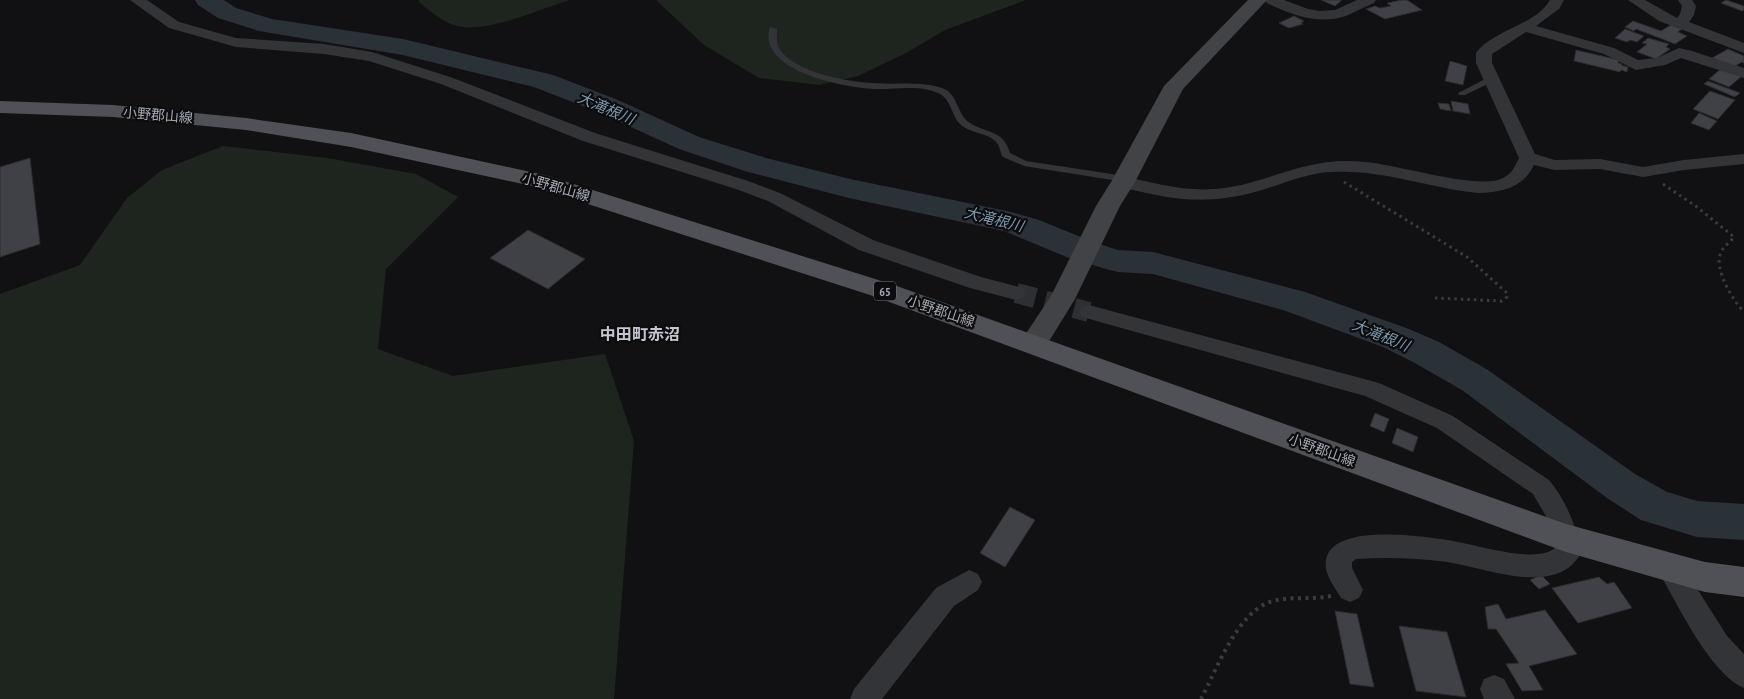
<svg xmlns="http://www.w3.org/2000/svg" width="1744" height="699" font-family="'PT Sans Narrow','Noto Sans JP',sans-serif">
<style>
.green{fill:#1e251e}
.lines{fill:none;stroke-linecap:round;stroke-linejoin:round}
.river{fill:#2a3238;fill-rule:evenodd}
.building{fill:#404146;stroke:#2b2c2f}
.street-tunnel{stroke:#2e2f33;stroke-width:20;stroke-dasharray:20 10;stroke-linecap:butt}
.path-far1{stroke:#393b3e;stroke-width:3;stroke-dasharray:2.5 4;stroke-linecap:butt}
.path{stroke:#393b3e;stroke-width:4;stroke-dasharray:3 4.5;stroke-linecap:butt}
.lane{fill:#333438;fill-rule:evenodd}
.street{fill:#333438;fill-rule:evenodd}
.secondary{fill:#414347;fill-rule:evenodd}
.primary{fill:#4f5156;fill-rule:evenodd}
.labels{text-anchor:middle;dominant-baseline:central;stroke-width:4.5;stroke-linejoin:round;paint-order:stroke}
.shield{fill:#0c0c0e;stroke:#767a82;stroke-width:1}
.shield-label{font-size:12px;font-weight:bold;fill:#a3a9b3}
.street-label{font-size:14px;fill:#a3a9b3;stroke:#0c0c0e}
.water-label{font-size:15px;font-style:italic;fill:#7b98ad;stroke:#0c0c0e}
.quarter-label{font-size:16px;font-weight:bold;fill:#c4c7cf;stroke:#0c0c0e}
</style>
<rect width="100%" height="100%" fill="#111113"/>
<!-- green -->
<g class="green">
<path d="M419,0H570C540,9 488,33 458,26C443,23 430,11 419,2Z"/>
<polygon points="656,0 1026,0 945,30 906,53 858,76 819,85 759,78 704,45"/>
<polygon points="223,146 327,158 416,174 458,197 386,269 378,349 453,376 605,354 634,441 614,699 0,699 0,294 80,265 127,198 162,170"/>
</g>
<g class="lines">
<!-- river -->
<polygon class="river" points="195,0 224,0 236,8 272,19 403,39 553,75 618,100 699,137 766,158 850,179 1007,211 1039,220 1093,242 1118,250 1153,252 1305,292 1409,329 1439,342 1488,370 1635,474 1667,492 1697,501 1744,504 1744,540 1697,537 1641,520 1607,498 1462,390 1413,362 1383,347 1283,310 1153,274 1118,272 1106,269 1069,258 1004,231 849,198 748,172 679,149 598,112 534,87 403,55 259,31 218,18 198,5"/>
</g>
<!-- building -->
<g class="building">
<polygon points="1321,0 1342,0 1335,6"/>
<polygon points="1402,0 1407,0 1422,10 1385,19 1366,9 1375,6 1380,8 1391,6 1387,3"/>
<polygon points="1726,0 1744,6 1744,10 1742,11 1721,3"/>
<polygon points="1294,16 1304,21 1301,23 1303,24 1289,28 1279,23"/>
<polygon points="1633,21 1661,31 1671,25 1682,29 1678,32 1687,36 1675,44 1636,29 1634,31 1625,27"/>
<polygon points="1625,29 1644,36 1637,42 1630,40 1627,42 1615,38"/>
<polygon points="1648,38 1669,44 1666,47 1670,49 1656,59 1637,52 1647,44 1642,43"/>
<polygon points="1728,49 1744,56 1744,63 1742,62 1733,67 1712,58"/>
<polygon points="1576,50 1619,60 1618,63 1622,64 1621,65 1628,67 1627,72 1621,70 1620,72 1574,61"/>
<polygon points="1450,61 1467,66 1463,85 1445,81"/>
<polygon points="1722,68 1742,76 1729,87 1709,79"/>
<polygon points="1708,81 1740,93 1735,97 1704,84"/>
<polygon points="1710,91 1735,100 1718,119 1693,109"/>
<polygon points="1451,101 1468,104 1470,114 1453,111"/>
<polygon points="1438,103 1449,104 1451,111 1440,109"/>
<polygon points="1699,113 1717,121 1709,130 1691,123"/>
<polygon points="30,158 40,244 0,257 0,167"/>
<polygon points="528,230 585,259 548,289 490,258"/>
<polygon points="1375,413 1389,419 1384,432 1370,426"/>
<polygon points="1397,428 1418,437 1413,452 1392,443"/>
<polygon points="1010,507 1035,520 1005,567 980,553"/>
<polygon points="1541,575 1550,584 1539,589 1530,580"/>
<polygon points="1599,577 1607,584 1614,582 1632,608 1578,623 1552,588"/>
<polygon points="1498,604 1506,619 1545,610 1577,654 1529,666 1543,690 1522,691 1506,664 1519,663 1496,629 1488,629 1485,607"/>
<polygon points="1335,611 1357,614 1374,687 1350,684"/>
<polygon points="1399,626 1447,632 1466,697 1416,691"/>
</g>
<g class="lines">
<!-- street-tunnel -->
<polyline class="street-tunnel" points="1016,293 1089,312"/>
<!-- path-far1 -->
<g class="path-far1">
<polyline points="1344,182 1467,257 1507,293 1507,297 1502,301 1435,298"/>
<path d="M1663,184L1697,207L1734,237C1730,242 1724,246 1721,252C1713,268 1733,301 1744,312"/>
</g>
<!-- path -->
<path class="path" d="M1201,699C1217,669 1238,610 1273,601C1292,596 1312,600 1331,596"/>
<!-- lane -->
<g class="lane">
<path d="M770,27L777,29C777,35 776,43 779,48C792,72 848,82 873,83C896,85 919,81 942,88C959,94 956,114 970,123C987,134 1003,129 1010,153L1026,161L1125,176L1130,179L1125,182L1024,166L1003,157C1000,153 1000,147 997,143C988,132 970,134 960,124C951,115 951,98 938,93C918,84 894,90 873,89C844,87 756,71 770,27Z"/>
<polygon points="1491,76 1494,77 1494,81 1465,95 1459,95 1458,93"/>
</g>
<!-- street -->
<g class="street">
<polygon points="130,0 147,0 179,22 236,38 324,44 372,52 453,78 595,133 748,181 780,193 873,240 981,277 1023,288 1026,293 1023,298 1016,300 970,288 859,250 768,201 736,189 583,141 441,84 369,61 324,54 236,47 208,39 169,28"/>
<path d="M1265,0H1284L1308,9L1320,11L1335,10L1357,0H1376L1374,3C1364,7 1355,12 1346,16C1318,25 1292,15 1267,3Z"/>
<path d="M1550,0H1564L1559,9L1536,26L1614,48L1638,60L1657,58L1679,48L1692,51L1744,68V78L1681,58L1665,65L1636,70L1604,54L1526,32L1492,54V63L1535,154L1555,160L1600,159L1643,167L1684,160L1744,154V164L1684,170L1643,177L1600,169L1555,170L1534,165C1523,188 1502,192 1478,193C1429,188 1382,169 1332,172C1305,173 1281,185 1255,192C1203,206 1168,199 1117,186L1114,182L1117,178L1123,176C1157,184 1189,193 1224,188C1276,180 1309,156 1365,162C1396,164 1480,191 1503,178C1512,174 1515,166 1519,158L1476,63V53C1493,30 1536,25 1550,0Z"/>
<polygon points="1628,0 1645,0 1677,18 1680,14 1682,6 1678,0 1692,0 1696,6 1694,15 1689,22 1744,43 1744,53 1659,21"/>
<path d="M1089,305L1379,383L1453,416L1549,480C1563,497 1572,516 1578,538C1579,542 1581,548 1581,552C1580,557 1575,561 1572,565C1541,592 1482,567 1447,562C1417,558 1387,557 1356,559L1352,562V568L1363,590L1359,598L1350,602L1341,598C1336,589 1327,578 1326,568C1320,521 1420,536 1447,540C1472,543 1535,565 1555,548L1547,518L1533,494L1437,428L1365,396L1082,317L1079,312L1082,307Z"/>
<path d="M1670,556L1679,560L1727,636L1744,654V688C1711,674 1679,607 1661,576L1657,568L1661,560Z"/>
<polygon points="969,570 978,574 982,582 978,590 954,606 882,699 850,699 854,689 936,588"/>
<polygon points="1494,675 1504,679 1515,699 1484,699 1480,689 1484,679"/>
</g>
<!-- secondary -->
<polygon class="secondary" points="1248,0 1267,0 1183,89 1135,182 1120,206 1075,299 1043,351 1033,354 1023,351 1019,344 1051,296 1096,206 1111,182 1164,86"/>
<!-- primary -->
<polygon class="primary" points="0,101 113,105 246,118 351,133 545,175 891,284 1566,524 1705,562 1744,567 1744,597 1705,592 1566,552 873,296 532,186 351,147 246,130 113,117 0,113"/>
</g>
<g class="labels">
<!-- shield labels -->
<rect class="shield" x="874" y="281.5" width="22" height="19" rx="4"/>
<g class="shield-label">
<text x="885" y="291">65</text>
</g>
<!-- street labels -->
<g class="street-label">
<text transform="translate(158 115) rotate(5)">小野郡山線</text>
<text transform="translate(556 187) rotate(16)">小野郡山線</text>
<text transform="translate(941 311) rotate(19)">小野郡山線</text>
<text transform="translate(1322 450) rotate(20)">小野郡山線</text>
</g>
<!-- water labels -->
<g class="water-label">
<text transform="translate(606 108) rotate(23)">大滝根川</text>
<text transform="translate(994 219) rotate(14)">大滝根川</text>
<text transform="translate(1381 335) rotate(22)">大滝根川</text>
</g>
<!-- quarter labels -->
<g class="quarter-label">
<text x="640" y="334">中田町赤沼</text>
</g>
</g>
</svg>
